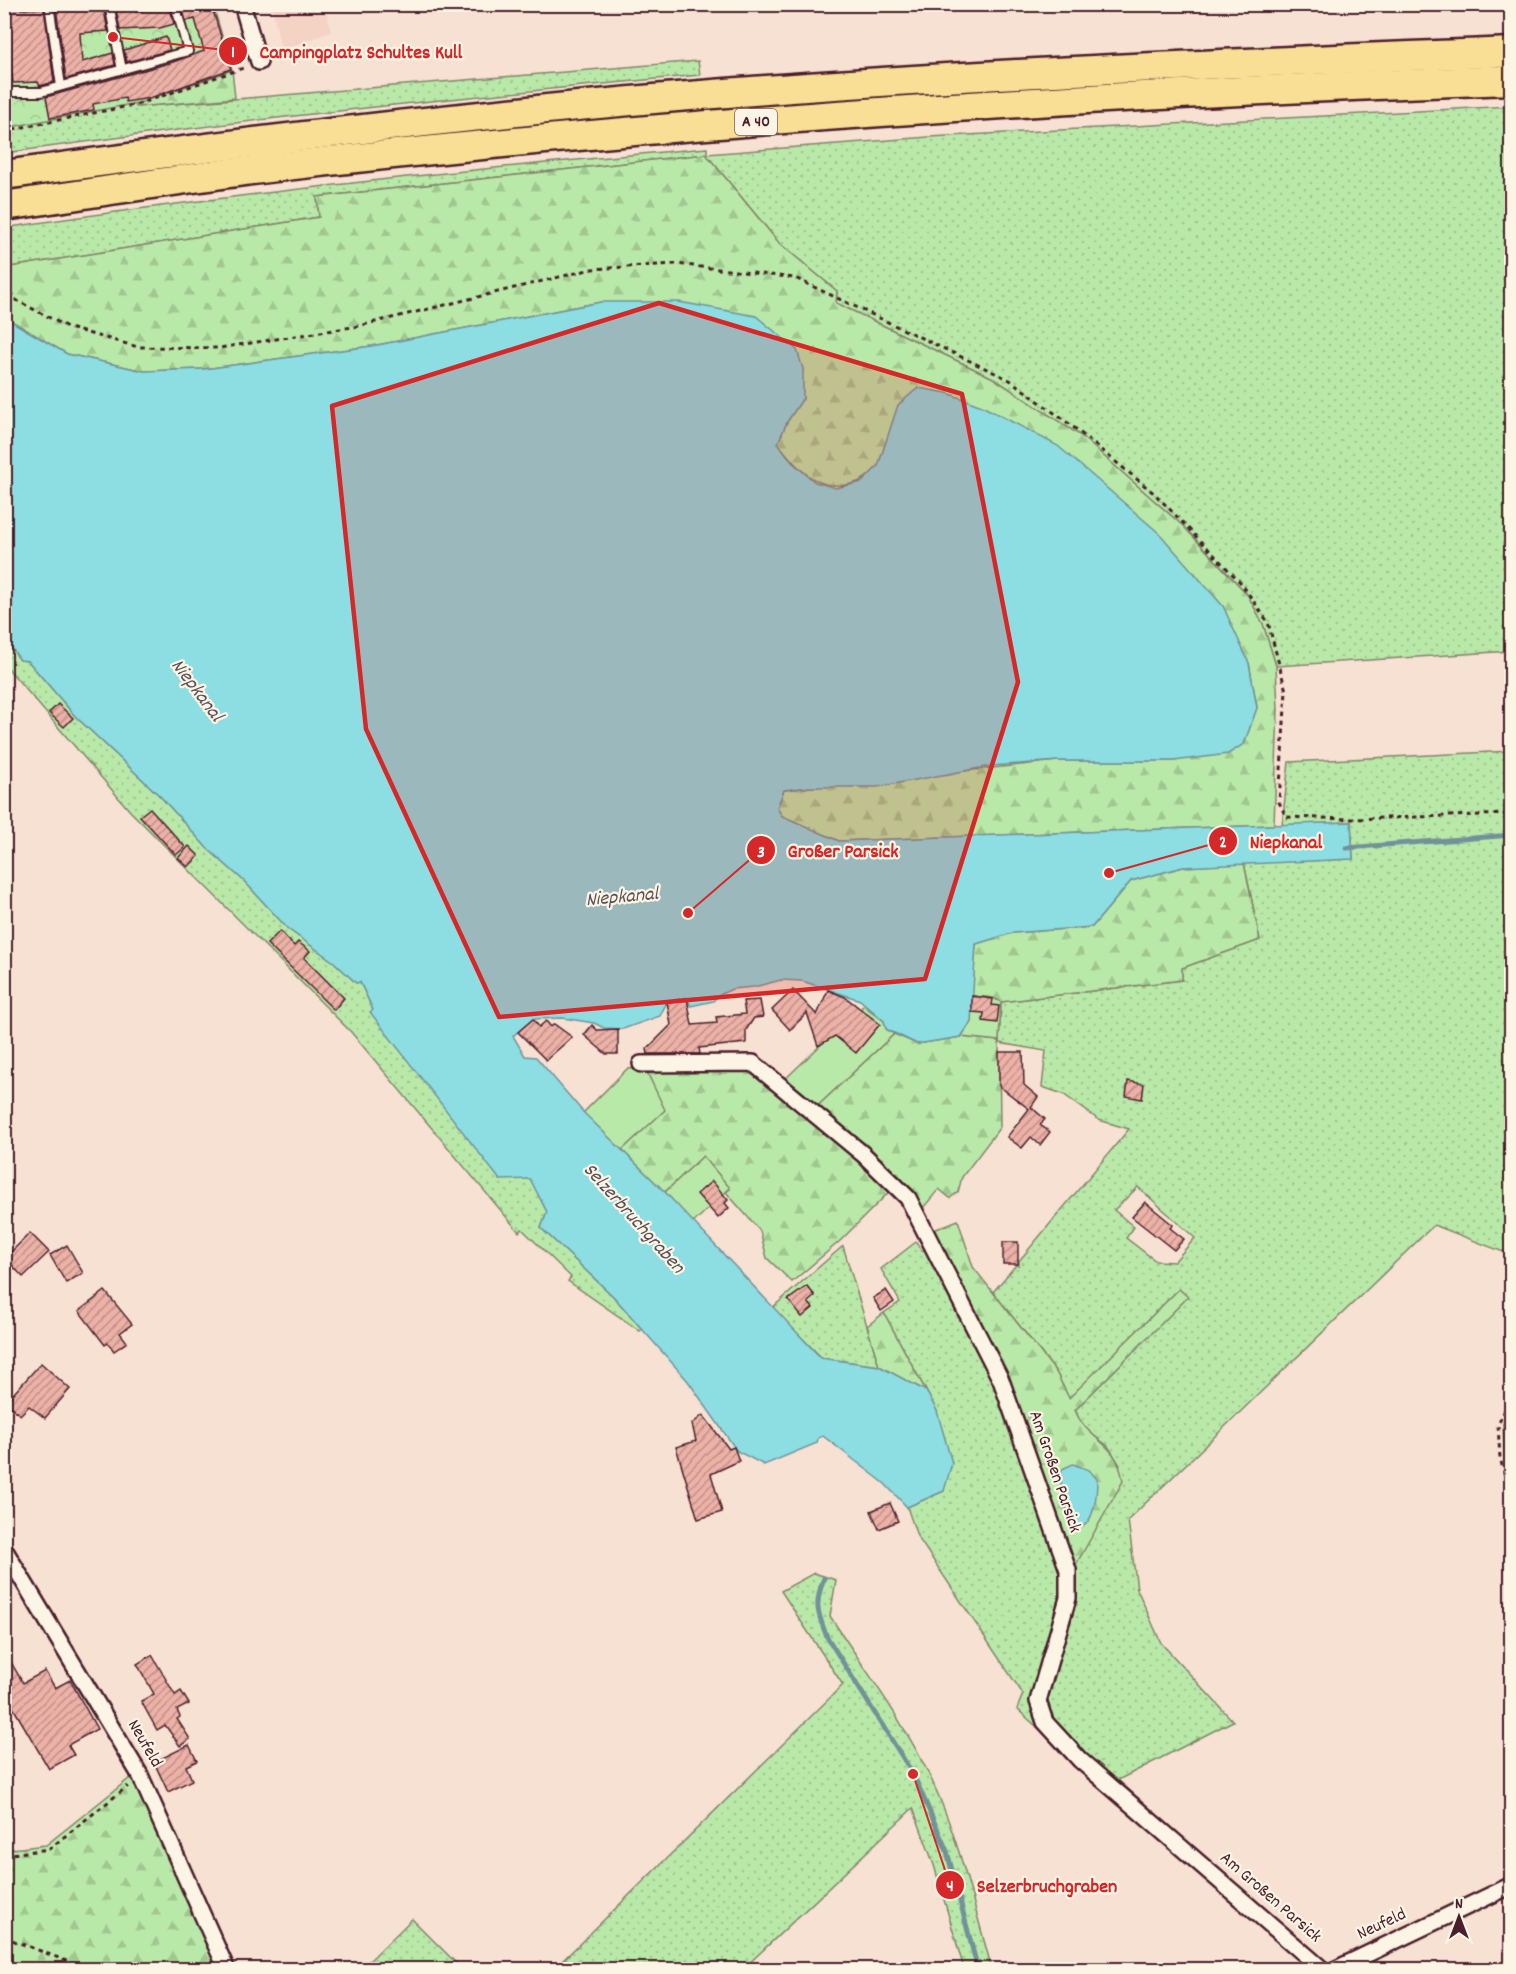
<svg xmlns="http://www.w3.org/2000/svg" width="1516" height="1974" font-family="Dekko,sans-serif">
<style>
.built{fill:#f4d3c5}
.grass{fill:url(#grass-dots);stroke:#82846a;stroke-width:1.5;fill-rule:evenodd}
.forest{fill:url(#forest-firs);stroke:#82846a;stroke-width:1.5}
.park{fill:url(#park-crowns);stroke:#82846a;stroke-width:1.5}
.garden{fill:#b9e9a8;stroke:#82846a;stroke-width:1.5}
.water{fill:#8cdee3;stroke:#729299;stroke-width:1.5}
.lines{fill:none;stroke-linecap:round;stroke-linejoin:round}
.stream{stroke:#729299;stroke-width:5}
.building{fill:url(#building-hatch);stroke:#4a1f2b;stroke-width:1.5}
.service-casing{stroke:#4a1f2b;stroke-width:12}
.minor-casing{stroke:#4a1f2b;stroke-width:20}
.motorway-casing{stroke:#4a1f2b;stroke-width:33}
.path{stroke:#4a1f2b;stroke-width:3;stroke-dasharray:4.5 4.5;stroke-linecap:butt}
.service{stroke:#fcf5e5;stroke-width:8}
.minor{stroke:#fcf5e5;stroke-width:15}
.motorway{stroke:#f9df96;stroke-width:28}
.marked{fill:#d62828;fill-opacity:0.2;stroke:#d62828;stroke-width:4.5;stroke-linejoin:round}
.labels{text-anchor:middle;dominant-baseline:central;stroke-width:4.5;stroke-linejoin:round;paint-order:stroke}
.shield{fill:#fcf5e5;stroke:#7f5f63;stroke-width:1.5}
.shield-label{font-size:16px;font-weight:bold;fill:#4a1f2b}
.street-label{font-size:18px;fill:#4a1f2b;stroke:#fcf5e5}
.water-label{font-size:20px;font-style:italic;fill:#5a4f59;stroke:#fcf5e5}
.leader{fill:none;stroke:#d62828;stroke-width:2}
.callout-dot{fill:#d62828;stroke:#fcf5e5;stroke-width:2}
.mark-label{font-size:18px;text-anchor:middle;font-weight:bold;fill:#fff}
.callout-label{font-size:20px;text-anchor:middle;font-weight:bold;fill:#d62828;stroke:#fcf5e5;stroke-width:4.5;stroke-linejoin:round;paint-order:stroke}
</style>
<defs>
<pattern id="grass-dots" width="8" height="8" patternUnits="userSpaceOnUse" patternTransform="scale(1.5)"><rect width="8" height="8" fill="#b9e9a8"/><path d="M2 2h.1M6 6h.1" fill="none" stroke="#a1c791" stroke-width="1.8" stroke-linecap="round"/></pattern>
<pattern id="forest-firs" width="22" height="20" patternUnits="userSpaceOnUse" patternTransform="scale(1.5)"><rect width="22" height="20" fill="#b9e9a8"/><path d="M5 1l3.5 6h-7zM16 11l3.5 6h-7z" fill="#a1c791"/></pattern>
<pattern id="park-crowns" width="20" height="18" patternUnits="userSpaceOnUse" patternTransform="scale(1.5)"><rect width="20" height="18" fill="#b9e9a8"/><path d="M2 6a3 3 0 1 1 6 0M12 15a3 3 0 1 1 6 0" fill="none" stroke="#a1c791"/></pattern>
<pattern id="building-hatch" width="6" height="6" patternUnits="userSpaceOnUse" patternTransform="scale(1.5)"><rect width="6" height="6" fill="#ecb1a7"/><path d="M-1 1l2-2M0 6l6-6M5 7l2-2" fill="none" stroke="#c18f88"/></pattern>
</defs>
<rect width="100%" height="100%" fill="#f7e1d2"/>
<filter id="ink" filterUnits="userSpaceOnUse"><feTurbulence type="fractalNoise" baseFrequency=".0167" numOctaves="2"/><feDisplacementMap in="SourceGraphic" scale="12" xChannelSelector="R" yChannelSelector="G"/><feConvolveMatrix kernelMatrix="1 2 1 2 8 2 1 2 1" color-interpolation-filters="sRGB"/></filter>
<g filter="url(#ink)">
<!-- built -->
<polygon class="built" points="272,5 325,5 331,32 281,50"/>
<!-- grass -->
<g class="grass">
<path d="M698,61L700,75C467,96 236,120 5,153L4,128L132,103L137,107Z"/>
<path d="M1511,106V651L1276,666L1263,624L1247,594L1183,526L1081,436L993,378L836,303L837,291L779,243L706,154L317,197L319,217L5,268L4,228C238,193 472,169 707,148V154L929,137Z"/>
<polygon points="4,637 20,660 28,661 75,716 160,796 207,848 244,881 288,929 334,962 356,983 360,982 373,1010 371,1012 530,1178 547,1212 541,1228 614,1297 642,1329 640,1331 568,1281 571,1277 522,1229 519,1232 351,1032 130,811 5,665"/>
<path d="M1511,751V1255L1434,1225L1128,1520L1137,1589L1161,1643L1233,1721L1118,1780L1326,1966L1061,1734L1047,1717L1043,1698L1073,1570L1120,1465L1108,1446L1081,1426L1075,1410L1187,1297L1179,1289L1069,1399L1056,1372L993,1292L1016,1265H1019V1261L1129,1129L1099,1120L1063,1094L1042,1087L1046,1051L999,1043L1001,1002L1182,980V968L1260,940L1244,863L1353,859L1351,822L1282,825L1289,762ZM1138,1187L1195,1238L1174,1262L1156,1261L1126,1238L1134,1227L1114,1210Z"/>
<polygon points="916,1242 922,1251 927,1248 997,1386 1063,1568 1066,1590 1030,1701 1038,1721 1054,1742 1017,1709 1023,1694 917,1536 907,1507 944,1491 937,1411 884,1313 900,1302 881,1269"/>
<polygon points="843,1246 879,1366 822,1358 772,1308"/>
<polygon points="1511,1405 1511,1456 1505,1462 1503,1424"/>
<path d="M814,1573L836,1580L830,1616C865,1670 906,1724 933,1783C960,1842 974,1907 992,1969H964L934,1865L913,1808L743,1969H554L843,1685L781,1591Z"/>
<polygon points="412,1919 462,1969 361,1969"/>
</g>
<!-- forest -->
<g class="forest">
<polygon points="232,70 235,98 137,107 132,103"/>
<path d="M706,154L779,243L837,291L836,303L993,378L1081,436L1183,526L1247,594L1263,624L1276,666L1278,709L1274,825L839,841L782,816L777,808L784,790L1058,761H1174L1244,744L1257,707L1249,663L886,443C883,450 881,460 878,466C871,475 862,482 851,484C818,492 797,469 778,443L787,422L803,398L601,302L372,346L204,369L144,371L67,354L5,317L4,268L319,217L317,197Z"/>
<polygon points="1244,863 1260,940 1182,968 1182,980 1001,1002 993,998 972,996 976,944 1012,933 1092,927 1131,881 1183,867"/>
<polygon points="894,1034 917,1044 961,1037 999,1041 1000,1127 962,1177 958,1192 950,1198 939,1189 923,1208 903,1187 811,1112"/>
<polygon points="738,1065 757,1071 893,1188 840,1241 792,1282 767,1258 760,1231 726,1192 730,1189 703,1156 665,1192 622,1150 664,1110 645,1068"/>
<path d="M958,1220L973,1267L1056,1372L1069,1398L1179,1289L1188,1297L1075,1410C1088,1443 1116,1438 1123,1481L1073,1570L1008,1381L934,1230Z"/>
<polygon points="884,1313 926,1391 879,1366 867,1326"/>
<polygon points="132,1771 140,1784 218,1969 5,1969 4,1850 46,1845 130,1778"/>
</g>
<!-- park -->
<polygon class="park" points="5,5 213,5 232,70 142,102 5,128"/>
<!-- garden -->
<g class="garden">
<polygon points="972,996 993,998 1001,1002 999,1041 961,1037 971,1022"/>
<polygon points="863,1005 884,1021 886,1029 894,1034 811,1112 780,1084 828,1038 858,1014"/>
<polygon points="645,1068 665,1110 622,1150 583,1113 627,1069"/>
<polygon points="703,1156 730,1188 692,1224 665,1192"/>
</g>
<!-- water -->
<g class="water">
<polygon points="601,302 679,302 756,316 797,350 803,369 803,398 787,422 778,443 792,462 815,482 836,488 862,482 878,466 898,405 918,388 947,393 982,406 1058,446 1159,533 1223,606 1249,663 1257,708 1244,744 1228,754 1174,761 1058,761 991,766 877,787 810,787 784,790 777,808 782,816 839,841 1351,822 1353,859 1183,867 1131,881 1092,927 1012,933 976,944 971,1022 961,1037 917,1044 886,1029 884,1021 860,1000 802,981 781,980 754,987 732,989 719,995 713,1001 691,1006 687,998 667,1002 660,1016 623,1029 604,1028 594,1023 563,1018 533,1019 513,1036 525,1056 536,1057 583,1112 665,1192 821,1358 879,1366 926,1391 937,1411 952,1463 944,1491 907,1507 884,1483 823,1436 818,1438 817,1443 764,1465 737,1451 688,1381 642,1329 614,1297 541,1228 547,1212 530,1179 500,1180 370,1012 373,1010 360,982 356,983 334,962 288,929 244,881 207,848 160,796 75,716 28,661 20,660 4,637 4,317 67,354 144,371 204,369 372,346"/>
<path d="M1073,1464L1089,1470L1097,1479C1097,1493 1095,1524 1079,1528C1065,1518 1059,1486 1062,1469Z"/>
</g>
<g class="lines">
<!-- stream -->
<g class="stream">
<polyline points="1346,848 1512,835"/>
<path d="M824,1578C814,1604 817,1612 827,1637L913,1774L947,1851L978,1970"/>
</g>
</g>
<!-- building -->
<g class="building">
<polygon points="7,4 21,4 21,9 44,8 54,82 40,86 38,82 13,83 7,41"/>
<polygon points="90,4 90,7 103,5 108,31 80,33 82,62 113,53 115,65 66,79 56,7"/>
<polygon points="115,4 135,4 136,12 169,4 174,24 160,28 120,30"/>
<polygon points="181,4 211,4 231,69 150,98 126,102 125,98 93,104 94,110 50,118 46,97 173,62 204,51 195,19 186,21"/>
<polygon points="166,37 170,50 127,62 124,50"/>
<polygon points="58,704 73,718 64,727 49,713"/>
<polygon points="150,808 185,847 176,855 140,816"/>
<polygon points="189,846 199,856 188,867 178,858"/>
<polygon points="280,931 294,946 298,942 310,951 304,958 344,998 334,1010 267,944"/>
<polygon points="793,990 817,1015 828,990 845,997 880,1024 856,1053 835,1036 818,1046 807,1013 790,1030 772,1010"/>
<polygon points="972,996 993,999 992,1005 999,1006 997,1023 983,1021 984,1013 972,1012"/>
<polygon points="687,998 692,1025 717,1023 716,1017 745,1014 743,1001 760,1000 763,1017 754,1018 746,1030 746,1043 699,1048 700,1054 648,1054 647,1049 671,1025 667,1002"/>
<polygon points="533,1019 539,1027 546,1021 551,1027 554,1024 572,1037 546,1060 518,1032"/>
<polygon points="592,1025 597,1030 618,1029 618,1054 606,1054 584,1035"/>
<polygon points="999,1052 1023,1052 1024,1085 1038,1097 1031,1107 1045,1119 1040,1125 1050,1132 1040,1145 1031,1137 1022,1148 1007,1137 1029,1109 999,1086"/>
<polygon points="1128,1081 1144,1084 1142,1099 1126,1096"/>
<polygon points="712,1181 728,1200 725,1203 729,1208 718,1218 697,1194"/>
<polygon points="1145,1202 1173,1225 1170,1228 1184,1239 1174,1250 1132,1217"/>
<polygon points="30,1233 49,1252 23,1277 5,1258"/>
<rect x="1003" y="1242" width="15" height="22"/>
<polygon points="67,1245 83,1273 66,1283 50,1255"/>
<polygon points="807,1286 815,1296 808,1302 813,1308 802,1317 788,1300"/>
<polygon points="886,1290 894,1302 881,1311 873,1298"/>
<polygon points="105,1291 132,1324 120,1333 127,1342 114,1351 108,1343 105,1345 79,1311"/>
<polygon points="41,1363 70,1389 45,1418 29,1406 20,1415 6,1402"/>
<polygon points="703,1415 729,1449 734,1447 739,1461 711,1474 722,1512 698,1519 676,1447 696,1441 692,1424"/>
<polygon points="890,1503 898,1521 879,1529 871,1511"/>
<polygon points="4,1650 23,1683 45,1671 55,1688 70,1680 97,1729 68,1745 74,1755 49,1769 4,1692"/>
<polygon points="152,1655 175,1695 181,1691 189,1704 177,1710 180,1717 177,1719 190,1739 180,1746 165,1725 157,1730 141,1701 154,1694 137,1664"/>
<polygon points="189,1745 197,1761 186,1766 192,1780 168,1792 154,1762"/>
</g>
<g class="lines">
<defs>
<g id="service">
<polyline points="49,4 61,86"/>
<polyline points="109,4 122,70"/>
<polyline points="4,89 5,92 41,92 188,51 175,4"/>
</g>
<g id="minor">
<polyline points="242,4 259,62"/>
<polyline points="641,1064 753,1063 864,1155 908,1198 1001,1380 1068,1570 1068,1598 1038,1701 1045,1722 1080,1760 1323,1970"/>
<polyline points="4,1549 140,1775 227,1970"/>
<polyline points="1334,1970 1512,1885"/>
</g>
<g id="motorway">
<path d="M4,175C228,144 452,116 677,97C954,74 1233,63 1512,52"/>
<path d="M4,206C92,193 180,179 268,168C681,120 1096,94 1512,80"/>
</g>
</defs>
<!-- service casing -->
<use href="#service" class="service-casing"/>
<!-- minor casing -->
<use href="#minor" class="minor-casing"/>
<!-- motorway casing -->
<use href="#motorway" class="motorway-casing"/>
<!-- path -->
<g class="path">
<polyline points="4,131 139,104 246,67"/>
<polyline points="4,285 16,300 69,328 138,347 219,348 359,326 592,269 676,264 795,278 1010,380 1072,426 1155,494 1241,583 1268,622 1286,691 1279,802 1286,817 1352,819 1512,814"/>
<polyline points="1508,1228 1512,1240"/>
<polyline points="1512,1393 1498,1425 1500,1458 1512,1501"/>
<polyline points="4,1855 49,1849 128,1786"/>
<polyline points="4,1937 90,1970"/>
</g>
<!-- service -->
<use href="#service" class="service"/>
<!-- minor -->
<use href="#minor" class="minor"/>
<!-- motorway -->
<use href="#motorway" class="motorway"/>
</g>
</g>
<!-- marked area -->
<path class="marked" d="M659,303L962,394L1018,682L925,979L499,1017L366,729L332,406Z"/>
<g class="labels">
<!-- shield labels -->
<rect class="shield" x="735" y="109" width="42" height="26" rx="4.5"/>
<g class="shield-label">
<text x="756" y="122">A 40</text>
</g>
<!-- street labels -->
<g class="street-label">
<text transform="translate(1054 1472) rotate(71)">Am Großen Parsick</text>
<text transform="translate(144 1744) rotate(60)">Neufeld</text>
<text transform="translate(1270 1898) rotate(41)">Am Großen Parsick</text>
<text transform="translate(1382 1925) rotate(-25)">Neufeld</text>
</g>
<!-- water labels -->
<g class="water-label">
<text transform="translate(196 691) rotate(53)">Niepkanal</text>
<text transform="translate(622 898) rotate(-5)">Niepkanal</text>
<text transform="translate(633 1219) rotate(48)">Selzerbruchgraben</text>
</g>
</g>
<!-- callouts -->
<path class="leader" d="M113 37L233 51M1109 873L1223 841M688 913L761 850M913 1774L950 1885"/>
<g class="callout-dot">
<circle cx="113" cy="37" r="6"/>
<circle cx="1109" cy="873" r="6"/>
<circle cx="688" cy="913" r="6"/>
<circle cx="913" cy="1774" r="6"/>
<circle cx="233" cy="51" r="15"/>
<circle cx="1223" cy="841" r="15"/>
<circle cx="761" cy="850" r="15"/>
<circle cx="950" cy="1885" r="15"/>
</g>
<g class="mark-label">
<text x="233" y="57">1</text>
<text x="1223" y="847">2</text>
<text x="761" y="857">3</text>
<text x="950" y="1891">4</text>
</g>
<g class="callout-label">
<text x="361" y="58">Campingplatz Schultes Kull</text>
<text x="1286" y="848">Niepkanal</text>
<text x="843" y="857">Großer Parsick</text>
<text x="1047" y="1892">Selzerbruchgraben</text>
</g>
<!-- margin -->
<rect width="1516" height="1974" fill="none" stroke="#fcf5e5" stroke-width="24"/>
<rect x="12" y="12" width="1492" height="1950" fill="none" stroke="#4a1f2b" stroke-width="2" filter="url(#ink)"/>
<!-- north arrow -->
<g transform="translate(1459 1917)" stroke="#fcf5e5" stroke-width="4.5" paint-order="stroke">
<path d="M0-4.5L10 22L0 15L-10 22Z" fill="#4a1f2b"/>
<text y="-9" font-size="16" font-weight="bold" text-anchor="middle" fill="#4a1f2b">N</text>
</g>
</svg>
